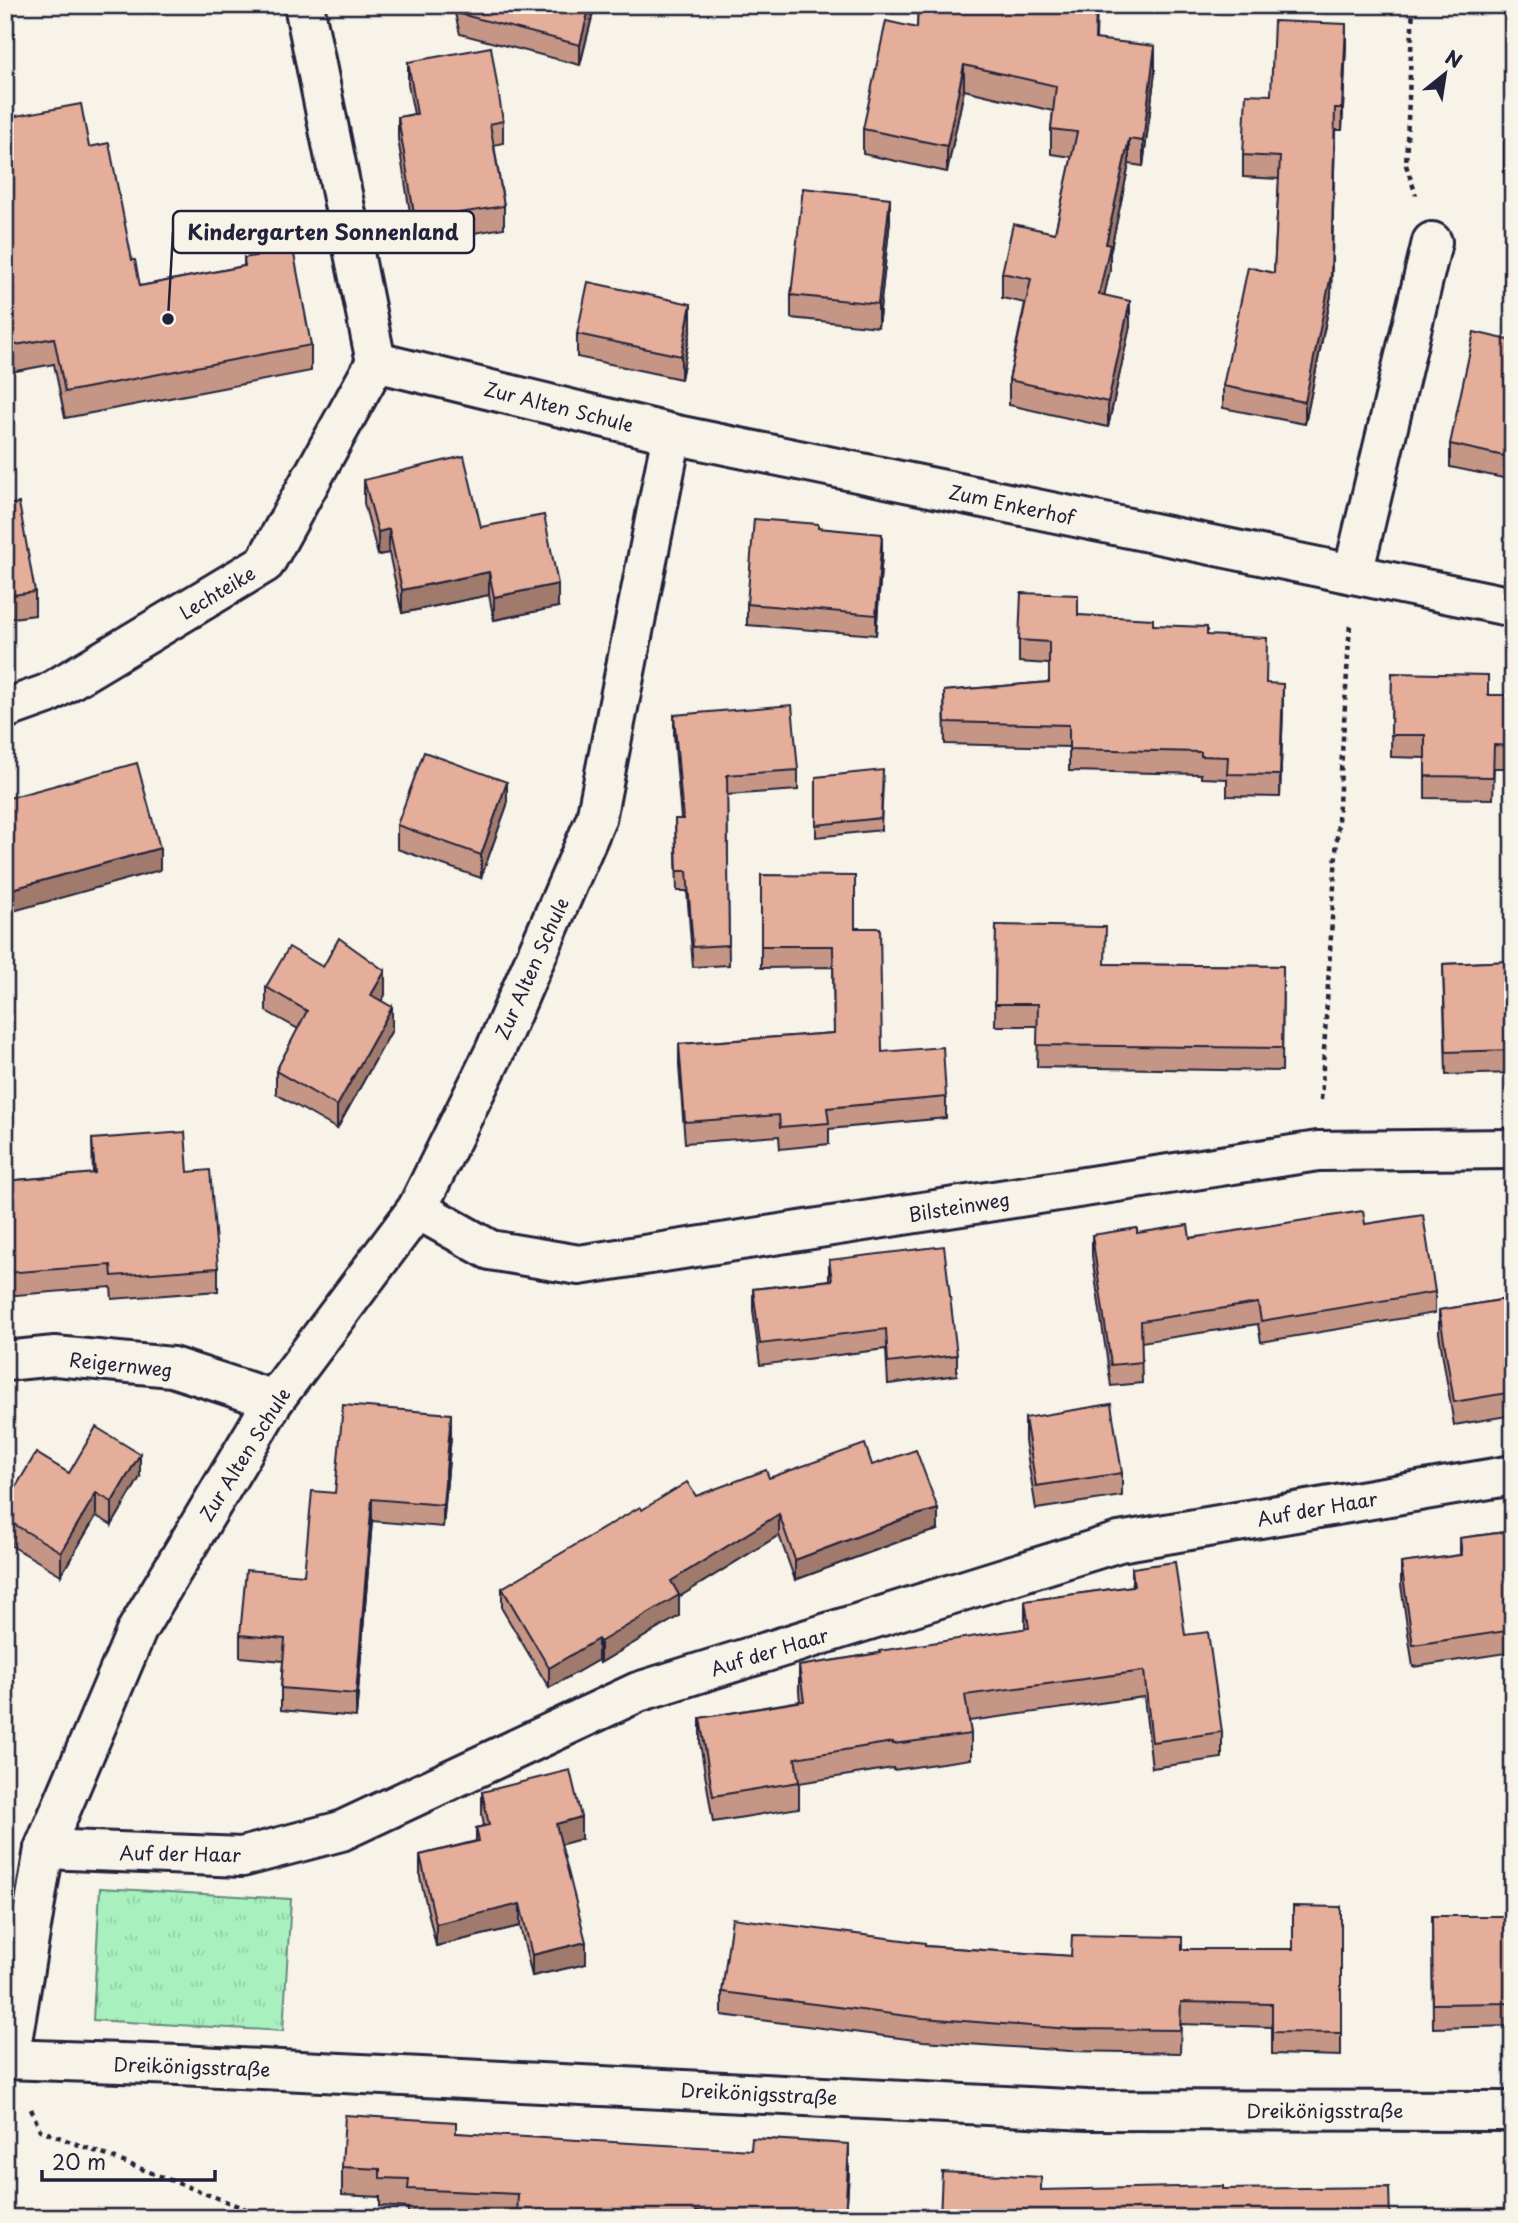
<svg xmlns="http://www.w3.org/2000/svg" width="1518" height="2223" viewBox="0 0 1518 2223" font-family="'Playpen Sans',sans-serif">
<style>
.park{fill:url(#park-tufts);stroke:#658a7d;stroke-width:2}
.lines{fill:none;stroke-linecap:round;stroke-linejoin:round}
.minor-casing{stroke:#22223b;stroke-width:44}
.path{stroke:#22223b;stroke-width:4.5;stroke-dasharray:5 5;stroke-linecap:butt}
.minor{stroke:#f7f3e8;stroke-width:38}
.wall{fill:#c59685;stroke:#22223b;stroke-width:2}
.shaded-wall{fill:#a07a6c;stroke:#22223b;stroke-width:2}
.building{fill:#e5ae9b;stroke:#22223b;stroke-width:2}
.labels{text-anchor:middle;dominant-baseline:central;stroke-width:5;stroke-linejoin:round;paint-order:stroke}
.street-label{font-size:19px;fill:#22223b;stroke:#f7f3e8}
.leader{fill:none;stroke:#22223b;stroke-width:2.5}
.callout-dot{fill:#22223b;stroke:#f7f3e8;stroke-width:2.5}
.callout{fill:#f7f3e8;stroke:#22223b;stroke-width:2.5}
.callout-label{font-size:21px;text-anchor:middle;font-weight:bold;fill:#22223b}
</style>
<defs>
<pattern id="park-tufts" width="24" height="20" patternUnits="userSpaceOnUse" patternTransform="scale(1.75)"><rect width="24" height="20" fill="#a8f1bf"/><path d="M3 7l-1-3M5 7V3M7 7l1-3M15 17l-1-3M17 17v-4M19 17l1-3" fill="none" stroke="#90cea5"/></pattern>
</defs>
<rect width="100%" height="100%" fill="#f7f3e8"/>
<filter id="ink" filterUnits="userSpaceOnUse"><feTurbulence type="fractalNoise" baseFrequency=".0143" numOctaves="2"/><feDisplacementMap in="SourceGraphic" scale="14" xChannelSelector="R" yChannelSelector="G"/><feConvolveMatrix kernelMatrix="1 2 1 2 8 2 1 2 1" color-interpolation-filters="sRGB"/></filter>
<g filter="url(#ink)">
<polygon class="park" points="100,1888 291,1899 283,2031 93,2020"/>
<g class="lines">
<g class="minor-casing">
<g id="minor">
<polyline points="304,5 376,362"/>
<polyline points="376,362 672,434 1513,607"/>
<polyline points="1353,574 1432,242"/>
<polyline points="5,709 47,694 265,563 376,362"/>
<polyline points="417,1209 490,1250 579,1265 1318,1151 1513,1149"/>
<polyline points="5,1361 55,1356 172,1367 274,1400"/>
<polyline points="44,1849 242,1857 341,1831 638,1692 1119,1542 1513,1475"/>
<polyline points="5,2059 179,2065 1087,2110 1513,2111"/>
<polyline points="9,2059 44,1849 137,1630 274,1400 417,1209 494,1053 596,819 672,434"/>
</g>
</g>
<g class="path">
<polyline points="1413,5 1406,165 1416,195"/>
<polyline points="1321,1100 1350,623"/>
<polyline points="31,2109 40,2130 269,2218"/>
</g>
<use href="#minor" class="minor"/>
</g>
<g class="wall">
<polygon points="453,5 595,5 580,65 460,34"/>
<polygon points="918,5 1097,5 1096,39 1155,72 1143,166 1129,164 1110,253 1110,270 1104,295 1130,326 1108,427 1009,405 1009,380 1025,303 1002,298 1002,273 1055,233 1072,157 1051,154 1051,129 1053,111 964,90 947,172 863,154 863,129 917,28"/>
<polygon points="1346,45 1342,130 1335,130 1331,296 1305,424 1223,408 1223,386 1274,273 1279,179 1243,177 1243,155 1271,95"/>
<polygon points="408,62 503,121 503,143 494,145 504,206 504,228 415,243 398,139 398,117 414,114 408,84"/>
<polygon points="5,118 89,147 132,260 140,286 244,266 244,258 311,345 311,371 65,418 54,364 5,373"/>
<polygon points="1504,142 1513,142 1513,238 1509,239 1504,166"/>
<polygon points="890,221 878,327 791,318 791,295"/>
<polygon points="691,327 681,379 577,357 577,334"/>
<polygon points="1513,341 1513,480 1450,467 1450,444"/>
<polygon points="364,480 481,527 558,607 494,620 489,595 402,613 389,553 378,555 364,503"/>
<polygon points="5,505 35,592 35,615 5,619"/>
<polygon points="882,554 876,635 747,625 747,604"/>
<polygon points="1078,615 1153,625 1207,635 1266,683 1283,706 1280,797 1227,796 1227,779 1201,778 1201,774 1069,771 1069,747 945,744 944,691 1049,682 1049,664 1019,662 1019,640"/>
<polygon points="1392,673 1488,695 1513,695 1513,768 1494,768 1493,799 1425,798 1425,758 1391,757"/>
<polygon points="674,715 798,770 798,790 727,795 729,965 693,967 687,891 677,891 675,819 681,819 674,735"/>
<polygon points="816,777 883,782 881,830 816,837"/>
<polygon points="507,805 481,878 397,849 397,825"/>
<polygon points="761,875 855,928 882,1052 946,1097 946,1118 829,1129 829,1144 780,1149 779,1136 685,1143 679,1066 679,1044 834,1033 833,967 761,968"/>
<polygon points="996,925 1105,964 1283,966 1282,1071 1037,1067 1038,1026 995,1026"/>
<polygon points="1513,961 1513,1073 1446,1075 1443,964"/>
<polygon points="323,967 385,995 381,1001 392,1030 337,1129 276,1094 276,1071 298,1029 266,1011 266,987"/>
<polygon points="92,1139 188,1172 218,1268 218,1291 112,1299 111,1287 5,1296 5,1181 93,1174"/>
<polygon points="1365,1224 1435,1292 1435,1313 1261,1342 1258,1324 1141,1342 1142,1383 1111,1386 1092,1256 1092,1235 1137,1233 1190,1238"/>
<polygon points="829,1260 957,1355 957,1375 888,1384 886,1349 760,1365 753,1310 753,1289 829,1280"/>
<polygon points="1513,1298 1513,1415 1454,1425 1439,1333 1439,1310"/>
<polygon points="1025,1418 1122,1473 1122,1496 1036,1509 1025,1441"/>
<polygon points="451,1436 443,1527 372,1521 356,1717 281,1710 281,1688 283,1661 240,1657 240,1635 304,1575 335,1493"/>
<polygon points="872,1465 938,1530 906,1539 795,1580 779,1535 679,1597 679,1616 600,1663 598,1660 549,1688 502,1609 502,1588 642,1510 769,1478"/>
<polygon points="69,1473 140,1477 112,1525 96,1516 61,1575 5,1542 5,1505"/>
<polygon points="1513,1531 1513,1652 1413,1667 1401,1585 1401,1563 1460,1555 1460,1538"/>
<polygon points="1132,1568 1185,1635 1222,1732 1222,1758 1152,1768 1144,1697 969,1721 971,1734 971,1759 893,1770 893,1768 799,1783 799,1808 713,1822 700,1743 700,1718 800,1701 799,1692 799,1666 1025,1629 1025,1601 1132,1586"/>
<polygon points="482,1792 581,1839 561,1844 586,1964 532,1976 520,1926 436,1946 420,1877 420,1855 476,1841 476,1828 484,1826 482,1814"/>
<polygon points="1341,1907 1341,2056 1272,2054 1272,2027 1181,2024 1180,2053 1070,2051 923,2041 722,2015 722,1992 925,1946 1071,1956 1182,1949 1293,1949"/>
<polygon points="1432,1916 1513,1916 1513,2026 1433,2028"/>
<polygon points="456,2133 849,2172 846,2218 424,2218 408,2217 408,2208 380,2206 380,2197 342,2195 342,2167"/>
</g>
<g class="shaded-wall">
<polygon points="590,5 595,5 580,65 580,45"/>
<polygon points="1346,24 1346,45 1342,130 1342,108"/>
<polygon points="1155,46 1155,72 1143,166 1143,141"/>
<polygon points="964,65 964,90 947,172 947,146"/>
<polygon points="1335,130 1331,296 1305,424 1305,402"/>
<polygon points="1129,139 1129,164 1110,253 1110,270 1099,319 1099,294 1106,244"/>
<polygon points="890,198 890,221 878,327 878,304"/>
<polygon points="1130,301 1130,326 1108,427 1108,402"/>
<polygon points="691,304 691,327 681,379 681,356"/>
<polygon points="389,529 389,553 378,555 378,532"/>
<polygon points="882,534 882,554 876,635 876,615"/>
<polygon points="489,572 489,595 402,613 402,590"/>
<polygon points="558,584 558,607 494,620 494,597"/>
<polygon points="1283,684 1283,706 1280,797 1280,775"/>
<polygon points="507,782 507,805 481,878 481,855"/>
<polygon points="160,848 160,870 6,913 5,933 5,891"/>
<polygon points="385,971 385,995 371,1018 371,995"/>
<polygon points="392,1007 392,1030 337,1129 337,1106"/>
<polygon points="451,1414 451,1436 443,1527 443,1505"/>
<polygon points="140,1454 140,1477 112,1525 112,1502"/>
<polygon points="96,1493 96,1516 61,1575 61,1552"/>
<polygon points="372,1499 372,1521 356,1717 356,1694"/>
<polygon points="938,1509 938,1530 906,1539 795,1580 795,1560 906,1518"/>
<polygon points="779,1514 779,1535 679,1597 679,1616 600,1663 600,1642 671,1581"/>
<polygon points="598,1639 598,1660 549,1688 549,1668"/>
<polygon points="581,1817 581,1839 556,1846 556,1824"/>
<polygon points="520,1904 520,1926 436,1946 436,1924"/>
<polygon points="586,1942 586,1964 532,1976 532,1955"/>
<polygon points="849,2144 849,2172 846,2218 845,2218"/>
</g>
<g class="building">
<polygon points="458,5 590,5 580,45 460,14"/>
<polygon points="918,5 1096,5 1095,39 1155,46 1143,141 1129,139 1106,244 1110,245 1099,294 1130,301 1108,402 1009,380 1031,279 1002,273 1013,224 1055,233 1077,132 1051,129 1056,86 964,65 947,146 863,129 886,21 917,28"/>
<polygon points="1274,21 1346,24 1342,108 1335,108 1331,275 1305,402 1223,386 1248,267 1274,273 1280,157 1243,155 1246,94 1271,95"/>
<polygon points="491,47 503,121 490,124 504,206 415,220 398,117 417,114 408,62"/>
<polygon points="81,104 89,147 109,143 132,260 135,260 140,286 245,266 244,258 293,249 311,345 65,392 54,338 5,347 5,118"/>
<polygon points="1504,142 1513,142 1513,215 1509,215"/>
<polygon points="803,188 890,198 878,304 791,295"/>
<polygon points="588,282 691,304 681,356 577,334"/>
<polygon points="1474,332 1513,341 1513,458 1450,444"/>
<polygon points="464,456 481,527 544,515 558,584 494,597 489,572 402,590 389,529 378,532 364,480"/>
<polygon points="19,503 35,592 5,596 5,505"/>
<polygon points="754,519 818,524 818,528 882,534 876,615 747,604"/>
<polygon points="1021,593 1078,595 1078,615 1153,619 1153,625 1207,627 1207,635 1267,638 1266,683 1283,684 1280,775 1227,774 1228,757 1201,756 1201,752 1069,749 1069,725 945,722 944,691 1049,682 1049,642 1019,640"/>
<polygon points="1392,673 1488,675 1488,695 1513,695 1513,746 1494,745 1493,777 1425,776 1425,735 1391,735"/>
<polygon points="792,705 798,770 727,775 729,945 693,947 687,871 677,871 675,819 683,819 674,715"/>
<polygon points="424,752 507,782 481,855 397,825"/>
<polygon points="137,763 160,848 5,891 5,799"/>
<polygon points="883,770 881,818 816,825 816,777"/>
<polygon points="761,875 855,876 855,928 880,928 882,1052 943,1047 946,1097 827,1108 829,1123 780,1127 779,1115 685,1122 679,1044 834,1033 833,946 761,946"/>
<polygon points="996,925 1106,927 1105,964 1283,966 1282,1048 1037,1045 1038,1004 995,1004"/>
<polygon points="339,938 385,971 371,995 392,1007 337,1106 276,1071 307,1011 266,987 289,947 323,967"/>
<polygon points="1513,961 1513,1050 1446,1052 1443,964"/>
<polygon points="185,1132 188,1172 210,1170 218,1268 112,1276 111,1265 5,1273 5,1181 95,1173 92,1139"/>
<polygon points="1363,1211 1365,1224 1423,1215 1435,1292 1261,1321 1258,1303 1141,1321 1142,1362 1111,1365 1092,1235 1137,1228 1137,1233 1188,1225 1190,1238"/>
<polygon points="944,1246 957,1355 888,1363 886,1329 760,1344 753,1289 832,1280 829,1260"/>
<polygon points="1513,1298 1513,1392 1454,1402 1439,1310"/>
<polygon points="1111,1404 1122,1473 1036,1486 1025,1418"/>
<polygon points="343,1405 451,1414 443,1505 372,1499 356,1694 281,1688 285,1639 240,1635 246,1570 304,1575 312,1491 335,1493"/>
<polygon points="96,1427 140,1454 112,1502 96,1493 61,1552 5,1519 5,1505 36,1453 69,1473"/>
<polygon points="865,1444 872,1465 916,1450 938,1509 906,1518 795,1560 779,1514 671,1581 679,1595 600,1642 598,1639 549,1668 502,1588 640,1507 642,1510 687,1482 696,1496 766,1470 769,1478"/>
<polygon points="1513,1531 1513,1630 1413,1645 1401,1563 1462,1555 1460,1538"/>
<polygon points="1175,1562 1185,1635 1208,1632 1222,1732 1152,1742 1144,1671 965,1695 971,1734 893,1744 893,1742 795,1758 799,1782 713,1796 700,1718 804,1701 799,1666 880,1653 879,1651 1029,1628 1025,1601 1134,1586 1132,1568"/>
<polygon points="570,1770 581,1817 556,1824 586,1942 532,1955 520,1904 436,1924 420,1855 479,1841 476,1828 489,1825 482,1792"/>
<polygon points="1293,1906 1341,1907 1341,2033 1272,2032 1272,2004 1181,2002 1180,2030 1070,2029 923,2018 722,1992 732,1918 925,1943 925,1946 1071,1956 1072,1935 1182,1937 1182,1949 1293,1949"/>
<polygon points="1432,1916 1513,1916 1513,2003 1433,2004"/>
<polygon points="345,2115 456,2122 456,2133 751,2150 752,2138 849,2144 845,2218 800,2218 696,2211 696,2218 517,2218 518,2194 408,2189 409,2179 380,2178 380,2169 342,2167"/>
<polygon points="942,2172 1041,2177 1041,2190 1223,2186 1223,2189 1389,2187 1390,2218 940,2218"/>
</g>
</g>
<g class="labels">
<g class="street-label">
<text transform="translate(559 406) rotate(14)">Zur Alten Schule</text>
<text transform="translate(1012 504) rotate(12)">Zum Enkerhof</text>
<text transform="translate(217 592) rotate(-31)">Lechteike</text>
<text transform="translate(531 968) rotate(-66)">Zur Alten Schule</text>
<text transform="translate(959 1206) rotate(-9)">Bilsteinweg</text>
<text transform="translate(121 1364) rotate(6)">Reigernweg</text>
<text transform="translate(244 1454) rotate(-58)">Zur Alten Schule</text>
<text transform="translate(1317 1508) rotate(-10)">Auf der Haar</text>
<text transform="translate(769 1651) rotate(-17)">Auf der Haar</text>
<text transform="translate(180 1853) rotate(1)">Auf der Haar</text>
<text transform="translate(192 2066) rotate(2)">Dreikönigsstraße</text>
<text transform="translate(759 2093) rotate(3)">Dreikönigsstraße</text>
<text x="1325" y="2110">Dreikönigsstraße</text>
</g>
</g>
<path class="leader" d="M168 319L173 232"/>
<circle class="callout-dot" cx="168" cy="319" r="7"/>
<rect class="callout" x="173" y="211" width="301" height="42" rx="7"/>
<g class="callout-label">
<text x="323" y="240">Kindergarten Sonnenland</text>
</g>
<rect width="1518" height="2223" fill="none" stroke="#f7f3e8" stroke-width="28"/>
<rect x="14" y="14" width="1490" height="2195" fill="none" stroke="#22223b" stroke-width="2.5" filter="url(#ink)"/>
<g transform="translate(1445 74) rotate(30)" stroke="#f7f3e8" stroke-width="5" paint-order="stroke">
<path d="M0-5L12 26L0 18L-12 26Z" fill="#22223b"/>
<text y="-10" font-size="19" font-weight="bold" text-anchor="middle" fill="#22223b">N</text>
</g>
<path d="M42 2170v10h173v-10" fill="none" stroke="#22223b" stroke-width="3.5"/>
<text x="52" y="2170" font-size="21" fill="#22223b" stroke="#f7f3e8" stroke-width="5" paint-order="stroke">20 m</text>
</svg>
